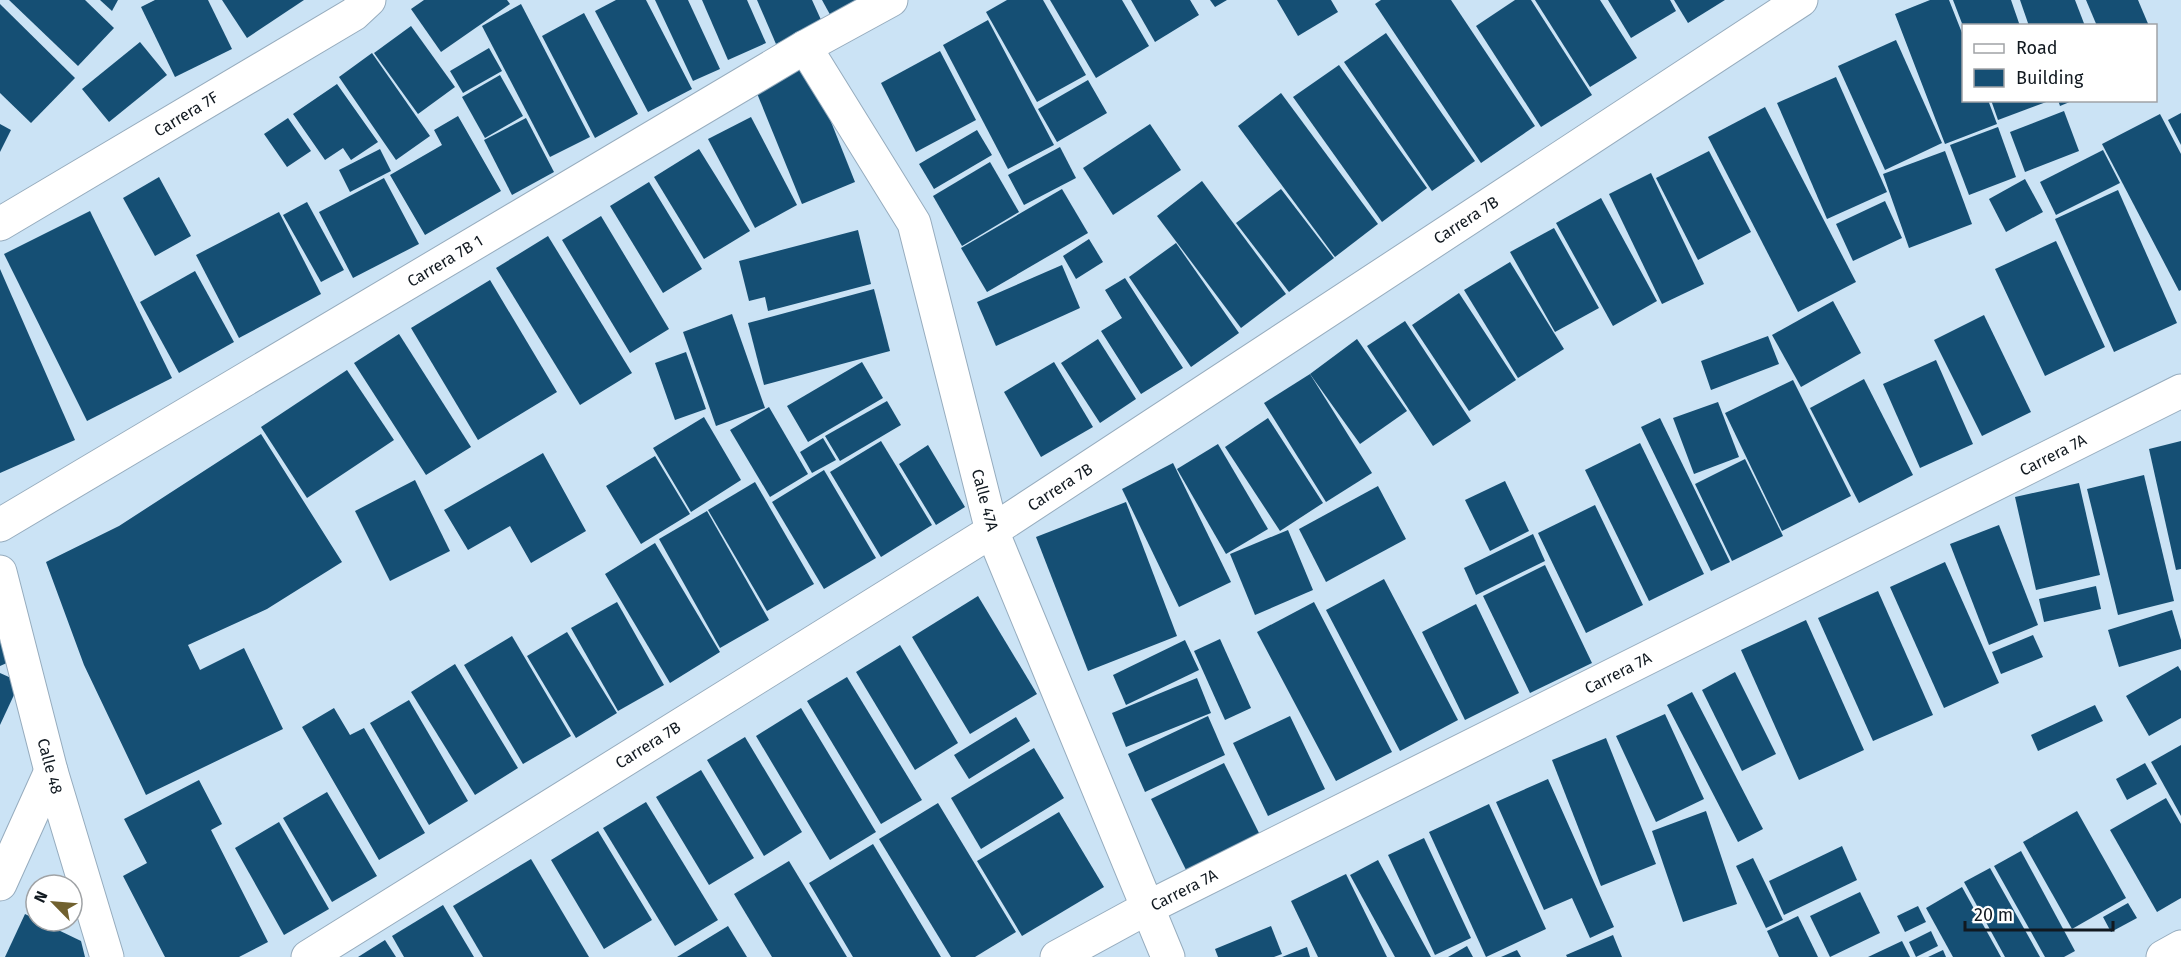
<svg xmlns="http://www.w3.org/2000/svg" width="2181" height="957" viewBox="0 0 2181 957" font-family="'Fira Sans',sans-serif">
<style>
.building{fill:#154f74}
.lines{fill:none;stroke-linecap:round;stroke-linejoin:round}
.street-casing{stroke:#96acbe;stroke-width:35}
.street{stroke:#fff;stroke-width:33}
.labels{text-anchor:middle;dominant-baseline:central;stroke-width:6;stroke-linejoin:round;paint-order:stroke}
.street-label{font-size:16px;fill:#111920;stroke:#fff}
</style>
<rect width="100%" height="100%" fill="#cbe3f5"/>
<g class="building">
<polygon points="9,0 85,0 114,28 78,66"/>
<polygon points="100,0 118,0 112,11"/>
<polygon points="155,0 208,0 232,49 175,77 141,7"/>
<polygon points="222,0 304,0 247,38"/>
<polygon points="424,0 507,0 510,4 441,52 411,9"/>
<polygon points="616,0 646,0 692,89 648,112 595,11"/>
<polygon points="655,0 688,0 720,69 693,81"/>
<polygon points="702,0 747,0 766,43 728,60"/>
<polygon points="757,0 812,0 822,22 776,44"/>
<polygon points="822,0 868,0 833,20"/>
<polygon points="1007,0 1043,0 1086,75 1037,102 986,12"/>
<polygon points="1050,0 1122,0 1149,46 1096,78"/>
<polygon points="1131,0 1190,0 1199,15 1155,42"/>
<polygon points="1210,0 1227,0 1215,7"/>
<polygon points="1277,0 1331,0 1338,12 1298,36"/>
<polygon points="1381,0 1451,0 1535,126 1481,163 1375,4"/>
<polygon points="1515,0 1531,0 1592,95 1541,127 1476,26"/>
<polygon points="1535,0 1600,0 1637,58 1590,87"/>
<polygon points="1608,0 1670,0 1676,11 1631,38"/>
<polygon points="1674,0 1725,0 1688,23"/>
<polygon points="1930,0 1949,0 1964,38 1964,100 1988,100 1997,124 1945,144 1895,14"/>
<polygon points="1953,0 2011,0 2020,26 1963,26"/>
<polygon points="2020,0 2075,0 2085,26 2029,26"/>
<polygon points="2086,0 2138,0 2149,26 2097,26"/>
<polygon points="0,4 75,78 31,123 0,93"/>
<polygon points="521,4 590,137 550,157 482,26"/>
<polygon points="584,13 638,114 595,138 542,36"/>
<polygon points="988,20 1054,145 1008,169 943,45"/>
<polygon points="411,26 455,87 418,114 374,53"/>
<polygon points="1386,33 1475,161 1432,191 1344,62"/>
<polygon points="1896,40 1942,143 1885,170 1838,66"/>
<polygon points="140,42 167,75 109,122 82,89"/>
<polygon points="489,48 502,71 463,93 450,71"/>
<polygon points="940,51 976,120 916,152 881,83"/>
<polygon points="372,53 430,136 396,160 339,77"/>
<polygon points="808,64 855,182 802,204 754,86"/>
<polygon points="1339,65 1427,188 1382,222 1293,97"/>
<polygon points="500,75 523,116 485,138 462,97"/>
<polygon points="1836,77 1887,192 1827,219 1777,103"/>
<polygon points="1088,80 1107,113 1057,142 1038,109"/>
<polygon points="337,84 378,142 351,160 343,148 325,160 293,114"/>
<polygon points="1281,93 1378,224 1335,257 1238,126"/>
<polygon points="1991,100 2049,100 2049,101 1998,120"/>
<polygon points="2058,100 2072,100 2072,101 2060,106"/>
<polygon points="1765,107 1856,282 1798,312 1708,137"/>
<polygon points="2064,111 2079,151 2025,172 2010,132"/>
<polygon points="2181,113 2181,145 2168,120"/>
<polygon points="2160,114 2181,154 2181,290 2179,291 2102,144"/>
<polygon points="458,116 501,191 425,235 390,175 442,145 434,130"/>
<polygon points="751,117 797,205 755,228 708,139"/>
<polygon points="288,118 311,151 287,167 264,134"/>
<polygon points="526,118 554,172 512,195 484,140"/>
<polygon points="0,124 11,130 0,152"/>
<polygon points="1150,124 1181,170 1113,215 1083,168"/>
<polygon points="1998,127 2016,177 1969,195 1950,145"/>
<polygon points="977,130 992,155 934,189 919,164"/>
<polygon points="1060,147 1076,178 1024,205 1008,175"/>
<polygon points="380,149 391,171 350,192 339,170"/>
<polygon points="699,149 750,231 704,259 654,177"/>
<polygon points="2103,150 2120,183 2056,215 2040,182"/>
<polygon points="1709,151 1751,232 1698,260 1656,178"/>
<polygon points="1945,151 1972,224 1909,248 1883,174"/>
<polygon points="990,162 1019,212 962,246 933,196"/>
<polygon points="1651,173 1704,284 1662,304 1609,194"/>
<polygon points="159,177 191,236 155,256 123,198"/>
<polygon points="384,178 419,244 353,278 319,212"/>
<polygon points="2025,179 2043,212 2006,232 1989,199"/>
<polygon points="1202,181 1286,294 1241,328 1157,216"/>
<polygon points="649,182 702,269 663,293 610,206"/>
<polygon points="1062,189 1088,233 987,292 961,248"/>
<polygon points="1281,189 1334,258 1289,292 1236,223"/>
<polygon points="2118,190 2177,323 2114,352 2055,219"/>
<polygon points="1601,198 1657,301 1613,326 1556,223"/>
<polygon points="1885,201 1902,238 1853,261 1836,224"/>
<polygon points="307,202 344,270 321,282 283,215"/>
<polygon points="90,211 172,378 87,421 4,254"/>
<polygon points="279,212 321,294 239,338 196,255"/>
<polygon points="601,216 669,329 630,353 562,240"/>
<polygon points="1554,228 1599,308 1555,332 1510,252"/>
<polygon points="858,230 871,284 768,311 765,297 749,301 739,261"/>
<polygon points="548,236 632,373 580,405 496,268"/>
<polygon points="1089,239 1103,262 1076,279 1063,256"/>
<polygon points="2056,241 2105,347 2045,376 1995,269"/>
<polygon points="1176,243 1239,333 1191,367 1129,277"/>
<polygon points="1510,262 1564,349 1518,378 1464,290"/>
<polygon points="1062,265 1080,308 996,346 977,302"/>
<polygon points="0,269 75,440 0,473"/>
<polygon points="195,271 234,342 179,373 140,302"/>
<polygon points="1125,278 1183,368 1141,394 1101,331 1122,318 1105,290"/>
<polygon points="490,280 557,392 478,440 411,328"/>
<polygon points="874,289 890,351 764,385 748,323"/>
<polygon points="1459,293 1516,380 1469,411 1412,325"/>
<polygon points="1833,301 1861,353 1801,387 1772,335"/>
<polygon points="732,314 765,408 716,426 683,332"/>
<polygon points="1984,315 2031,412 1982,436 1934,340"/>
<polygon points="1405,321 1471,421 1433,446 1367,346"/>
<polygon points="399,334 471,447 426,475 354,363"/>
<polygon points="1768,336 1779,364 1711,390 1701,361"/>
<polygon points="1098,339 1136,399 1100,423 1061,363"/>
<polygon points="1357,339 1407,411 1360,444 1310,374"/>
<polygon points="686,352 706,409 675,420 655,363"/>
<polygon points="1936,360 1973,444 1920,468 1883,384"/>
<polygon points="862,362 883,398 808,442 787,406"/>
<polygon points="1054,362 1093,427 1041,457 1004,392"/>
<polygon points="347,370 394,440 307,498 261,427"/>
<polygon points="1310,374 1372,473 1326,502 1264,403"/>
<polygon points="1864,379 1913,475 1859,503 1810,408"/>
<polygon points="1793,380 1851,496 1782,531 1725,413"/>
<polygon points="887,401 901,425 840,461 825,436"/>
<polygon points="1718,402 1739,457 1694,474 1673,418"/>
<polygon points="769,407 808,474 770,497 730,430"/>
<polygon points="704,417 741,480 691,512 653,448"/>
<polygon points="1268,418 1323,503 1280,531 1225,447"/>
<polygon points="1660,418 1730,562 1711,571 1641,427"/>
<polygon points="261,434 342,562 267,609 188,645 200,670 244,648 283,729 146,795 84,665 46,562 119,526"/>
<polygon points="823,438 836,460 812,473 800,452"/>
<polygon points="881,441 932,525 881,557 830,472"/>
<polygon points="2181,441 2181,569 2176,570 2149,449"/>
<polygon points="1640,443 1704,574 1649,601 1585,470"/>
<polygon points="1218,444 1268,529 1226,554 1177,469"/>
<polygon points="928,445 965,507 936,525 899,464"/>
<polygon points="543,453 586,531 531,563 510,526 468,550 444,510"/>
<polygon points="655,456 690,514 641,544 606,486"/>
<polygon points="1745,459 1783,536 1732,561 1695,484"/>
<polygon points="1173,463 1231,582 1179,607 1122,489"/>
<polygon points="824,470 876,558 824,589 772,502"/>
<polygon points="2144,475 2174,601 2118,615 2087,489"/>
<polygon points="415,480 450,551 390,581 355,511"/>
<polygon points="1505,481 1529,531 1490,551 1465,500"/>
<polygon points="755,482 814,584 767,611 708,510"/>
<polygon points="2079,483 2100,575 2036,590 2015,497"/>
<polygon points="1378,486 1406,539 1326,582 1299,529"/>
<polygon points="1126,502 1177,636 1088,671 1036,537"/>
<polygon points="1595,505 1643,605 1586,633 1538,533"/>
<polygon points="707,511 769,620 720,648 659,539"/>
<polygon points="1999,525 2038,625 1989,645 1950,544"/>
<polygon points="1288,530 1313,590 1255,615 1230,554"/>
<polygon points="1533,534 1545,561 1476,595 1464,568"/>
<polygon points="655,543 720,652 670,683 605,574"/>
<polygon points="1945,562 1999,683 1944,708 1890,587"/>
<polygon points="1545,565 1592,663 1530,693 1483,596"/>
<polygon points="1384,579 1458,720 1400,751 1326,610"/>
<polygon points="2096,586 2101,609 2044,622 2039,599"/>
<polygon points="1878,591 1933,715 1873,741 1818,618"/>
<polygon points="978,596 1037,694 970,734 912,637"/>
<polygon points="617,602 664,685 618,711 571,628"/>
<polygon points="1314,602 1392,752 1336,781 1257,632"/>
<polygon points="1476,604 1519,693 1465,720 1422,632"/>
<polygon points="2172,610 2181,640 2181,649 2119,667 2108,630"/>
<polygon points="1806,620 1864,750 1799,780 1741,650"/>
<polygon points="567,632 617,713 576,738 527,656"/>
<polygon points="2033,635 2043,657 2001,674 1992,652"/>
<polygon points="512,636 571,736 523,764 464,665"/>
<polygon points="1220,639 1251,708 1225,720 1194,651"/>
<polygon points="1185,640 1199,670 1126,705 1113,675"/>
<polygon points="0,641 9,662 0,666"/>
<polygon points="900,645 958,743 915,770 856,672"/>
<polygon points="455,664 518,768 475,795 411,692"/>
<polygon points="2178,666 2181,671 2181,718 2149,736 2126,696"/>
<polygon points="1735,672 1776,754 1742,771 1702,690"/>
<polygon points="0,673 20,682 0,725"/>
<polygon points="847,677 922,800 881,824 807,701"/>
<polygon points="1197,678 1211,713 1126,747 1112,713"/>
<polygon points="1692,692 1763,829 1738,842 1667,705"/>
<polygon points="409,700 468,801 429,825 370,723"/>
<polygon points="2095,705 2103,721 2038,751 2031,735"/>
<polygon points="334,708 350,735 364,728 425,833 379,860 302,727"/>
<polygon points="801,708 876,832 830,860 756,736"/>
<polygon points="1665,714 1704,799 1656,822 1616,736"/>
<polygon points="1208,716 1225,755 1145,792 1128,754"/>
<polygon points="1290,716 1325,789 1268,816 1233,743"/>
<polygon points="1016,717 1030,741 969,779 954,755"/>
<polygon points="745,737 802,832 764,856 707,760"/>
<polygon points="1606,738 1656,864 1601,886 1552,760"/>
<polygon points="2181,745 2181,816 2151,762"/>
<polygon points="1034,748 1064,798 981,849 951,798"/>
<polygon points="1224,763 1261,837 1188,874 1151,799"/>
<polygon points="2145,763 2157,784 2127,800 2116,779"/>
<polygon points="701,770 754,858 709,885 656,797"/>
<polygon points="1548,779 1614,927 1590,938 1572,898 1544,910 1496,802"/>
<polygon points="199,780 222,824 211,830 268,942 239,957 165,957 123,876 147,863 124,819"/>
<polygon points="327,792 377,876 332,902 283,818"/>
<polygon points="2166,798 2181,824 2181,898 2157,912 2110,830"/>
<polygon points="646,802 718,920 675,946 603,828"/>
<polygon points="938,803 1016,932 975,957 951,957 879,839"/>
<polygon points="1489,804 1546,929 1486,957 1429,832"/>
<polygon points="1706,811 1737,904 1683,922 1652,831"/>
<polygon points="2077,811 2126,898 2072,929 2023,842"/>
<polygon points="1059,812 1104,887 1022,936 977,861"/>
<polygon points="279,822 329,909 284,935 235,848"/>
<polygon points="598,831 652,920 604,949 551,860"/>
<polygon points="1424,838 1471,938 1435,955 1388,855"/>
<polygon points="873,844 941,957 853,957 809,883"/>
<polygon points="1842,846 1857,880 1784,915 1769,881"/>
<polygon points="2021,851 2075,951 2064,957 2045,957 1994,866"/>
<polygon points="1753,858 1783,920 1766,928 1736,866"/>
<polygon points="531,859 589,957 483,957 453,906"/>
<polygon points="1378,860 1431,957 1395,957 1350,875"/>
<polygon points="789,861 847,957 772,957 734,894"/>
<polygon points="1990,868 2040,957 2005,957 1964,882"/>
<polygon points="1346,874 1387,957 1318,957 1291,901"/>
<polygon points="1962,887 2001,957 1953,957 1926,908"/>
<polygon points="1860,892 1880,933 1830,957 1810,916"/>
<polygon points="2128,903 2137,918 2111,932 2103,917"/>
<polygon points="443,905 474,957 404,957 392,936"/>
<polygon points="1918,906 1926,922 1905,932 1897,916"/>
<polygon points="25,914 81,941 85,957 5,957"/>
<polygon points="1798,916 1818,957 1779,957 1767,931"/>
<polygon points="728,926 747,957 677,957"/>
<polygon points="1271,926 1282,954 1274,957 1218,957 1215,949"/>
<polygon points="1931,931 1938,946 1916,957 1909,942"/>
<polygon points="1613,935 1622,957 1567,957 1566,955"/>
<polygon points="385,940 396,957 358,957"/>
<polygon points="1902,941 1910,957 1868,957"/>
<polygon points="1467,946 1473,957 1448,957"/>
<polygon points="1307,947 1310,957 1282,957"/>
<polygon points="1517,950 1521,957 1501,957"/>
<polygon points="1943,950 1946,957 1928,957"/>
</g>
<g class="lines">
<g class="street-casing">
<g id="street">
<polyline points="805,47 914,223 992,531 1168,957"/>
<polyline points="0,224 354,14 369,0"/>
<polyline points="0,525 805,47 891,0"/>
<polyline points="0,572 51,771 107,957"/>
<polyline points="0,884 51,771"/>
<polyline points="308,957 992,531 1801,0"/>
<polyline points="1057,957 1147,908 2181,391"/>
<polyline points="2163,957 2181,947"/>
</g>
</g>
<use href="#street" class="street"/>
</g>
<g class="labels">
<g class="street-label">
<text transform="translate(186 114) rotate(-31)">Carrera 7F</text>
<text transform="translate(1466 220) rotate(-33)">Carrera 7B</text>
<text transform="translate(445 261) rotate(-31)">Carrera 7B 1</text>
<text transform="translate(2053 455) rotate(-27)">Carrera 7A</text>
<text transform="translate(1060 487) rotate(-33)">Carrera 7B</text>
<text transform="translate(985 500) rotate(75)">Calle 47A</text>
<text transform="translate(1618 673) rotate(-27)">Carrera 7A</text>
<text transform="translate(648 745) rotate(-32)">Carrera 7B</text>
<text transform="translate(50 766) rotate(75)">Calle 48</text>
<text transform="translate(1184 890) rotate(-27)">Carrera 7A</text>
</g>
</g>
<rect x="1962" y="24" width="195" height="78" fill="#ffffff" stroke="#a0a3a6" stroke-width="1.5"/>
<rect x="1974" y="44" width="30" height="9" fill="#ffffff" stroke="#a0a3a6" stroke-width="1.5"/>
<text x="2016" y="54" font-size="18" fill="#111920">Road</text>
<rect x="1974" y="69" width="30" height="18" fill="#154f74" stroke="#a0a3a6" stroke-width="1.5"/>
<text x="2016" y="84" font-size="18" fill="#111920">Building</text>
<g transform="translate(54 903) rotate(295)"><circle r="28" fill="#ffffff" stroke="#a0a3a6" stroke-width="1.5"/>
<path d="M0-4.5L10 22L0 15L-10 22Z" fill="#71612f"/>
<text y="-9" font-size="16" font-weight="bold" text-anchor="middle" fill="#111920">N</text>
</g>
<path d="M1965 921v9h148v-9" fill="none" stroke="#111920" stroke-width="3"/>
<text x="1974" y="921" font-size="18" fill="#111920" stroke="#ffffff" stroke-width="4.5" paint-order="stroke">20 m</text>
</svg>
